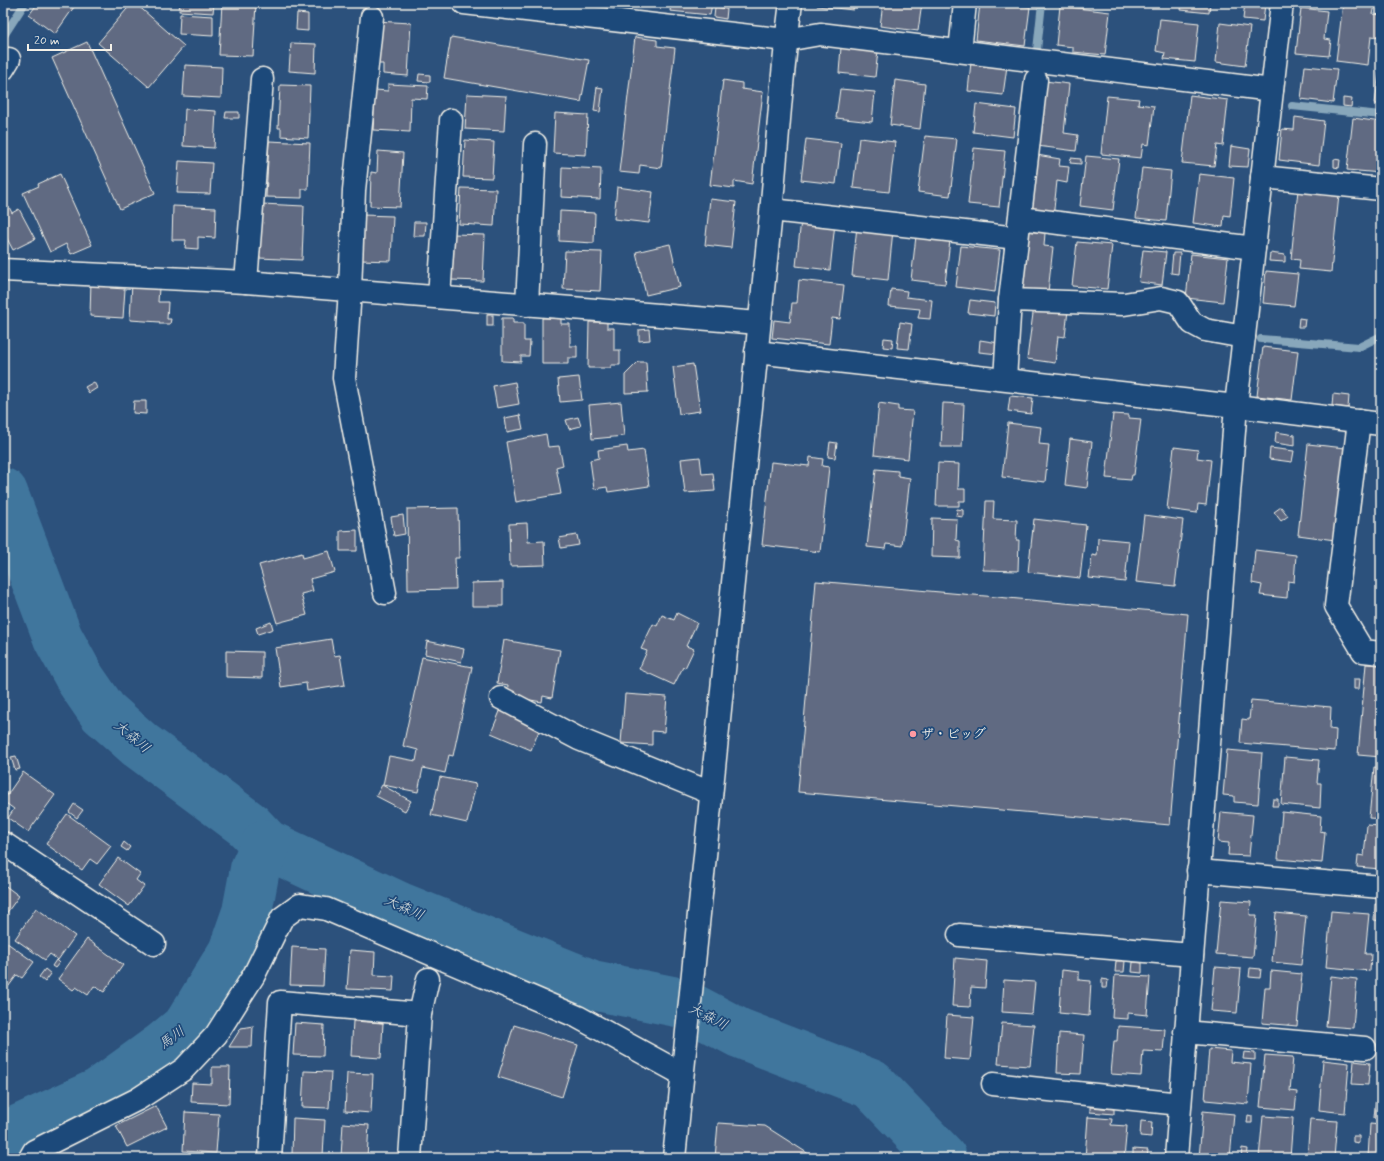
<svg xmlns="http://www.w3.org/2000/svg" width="1384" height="1161" viewBox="0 0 1384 1161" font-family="Mynerve,'Klee One',sans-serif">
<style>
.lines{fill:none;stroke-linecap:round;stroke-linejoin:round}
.stream{stroke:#88a7bb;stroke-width:8}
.river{stroke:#40769d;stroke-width:50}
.building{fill:#616b82;stroke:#f4f1e8}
.minor-casing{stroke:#f4f1e8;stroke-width:25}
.minor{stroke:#1f4a7a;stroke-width:22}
.poi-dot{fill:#ff9aa2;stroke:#1f4a7a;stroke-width:1.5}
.labels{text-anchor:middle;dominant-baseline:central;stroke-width:3.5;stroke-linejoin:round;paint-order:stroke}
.poi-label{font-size:13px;font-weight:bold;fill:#f4f1e8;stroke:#1f4a7a;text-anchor:start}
.water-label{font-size:14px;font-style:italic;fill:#d9dfdd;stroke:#1f4a7a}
</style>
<rect width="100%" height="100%" fill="#2c517c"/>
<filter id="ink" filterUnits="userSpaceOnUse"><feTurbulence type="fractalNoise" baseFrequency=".025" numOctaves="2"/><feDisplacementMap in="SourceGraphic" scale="8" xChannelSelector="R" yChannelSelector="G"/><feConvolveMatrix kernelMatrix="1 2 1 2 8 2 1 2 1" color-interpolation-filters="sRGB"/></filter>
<g filter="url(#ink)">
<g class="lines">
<g class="stream">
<polyline points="3,37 25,3"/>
<polyline points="1037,50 1042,3"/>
<polyline points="1292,106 1381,115"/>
<polyline points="1261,339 1359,347 1381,336"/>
</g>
<g class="river">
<polyline points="3,493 58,638 81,680 103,712 140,745 248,825 266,844 402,908 592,985 682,1003 739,1033 871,1084 942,1158"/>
<polyline points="3,1137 99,1093 164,1046 188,1026 233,952 247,912 255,869 266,844"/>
</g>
</g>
<g class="building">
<polygon points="38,3 69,3 74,7 55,34 29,15"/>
<polygon points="132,3 135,3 184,46 149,87 98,43"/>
<polygon points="180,3 214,3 213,13 179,11"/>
<polygon points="222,3 256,3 253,56 219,55"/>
<polygon points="671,3 712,3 710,15 670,11"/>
<polygon points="817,3 854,3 853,10 817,6"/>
<polygon points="883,3 922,3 918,31 880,26"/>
<polygon points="980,3 996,3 1030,7 1025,46 976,40"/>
<polygon points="1182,3 1210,3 1209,13 1181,10"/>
<polygon points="1245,3 1265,4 1263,21 1243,19"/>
<polygon points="1343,3 1375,6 1373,14 1381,15 1381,37 1371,36 1368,65 1336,61"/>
<polygon points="1060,6 1110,12 1105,55 1073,52 1073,47 1056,45"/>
<polygon points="715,7 727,9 726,19 714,17"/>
<polygon points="1301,8 1327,11 1324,39 1331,40 1329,56 1296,53"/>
<polygon points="297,13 308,14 308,31 296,30"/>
<polygon points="180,14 213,16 213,36 179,34"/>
<polygon points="1160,19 1199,23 1195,62 1164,59 1165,53 1156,51"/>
<polygon points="376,21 411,23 408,76 383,74 383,64 374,64"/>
<polygon points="1220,23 1250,27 1245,66 1216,62"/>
<polygon points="451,37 589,60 581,102 444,78"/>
<polygon points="635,37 657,40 657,46 675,48 661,168 640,165 639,174 619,172"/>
<polygon points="87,42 155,193 120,209 52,58"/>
<polygon points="291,43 316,44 315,73 289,71"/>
<polygon points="841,47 878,51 875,77 839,73"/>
<polygon points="971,62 1007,66 1003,95 968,91"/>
<polygon points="185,65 222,67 221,98 183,96"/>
<polygon points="1305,66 1337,69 1333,103 1301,99"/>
<polygon points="1379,71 1381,72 1381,104 1375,104"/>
<polygon points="419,74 430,75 430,82 418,81"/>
<polygon points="723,80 742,83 742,89 763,92 752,184 734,181 734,188 710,185"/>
<polygon points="895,80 925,84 920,129 890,125"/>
<polygon points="1045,81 1069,84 1064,133 1078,135 1076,151 1037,146"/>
<polygon points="388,84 428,86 427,99 411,98 410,132 373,130 375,90 388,91"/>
<polygon points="280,85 310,86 308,138 281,136 281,128 278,128"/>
<polygon points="597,87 603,88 600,112 594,111"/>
<polygon points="840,89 875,92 872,122 836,118"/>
<polygon points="467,94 506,96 504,131 465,129"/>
<polygon points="1190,95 1228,100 1223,146 1217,145 1214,166 1182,163"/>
<polygon points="1107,96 1139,99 1138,104 1154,106 1149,145 1143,144 1141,158 1101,154"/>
<polygon points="1343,98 1352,99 1351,107 1343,106"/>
<polygon points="976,104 1016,109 1013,137 973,132"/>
<polygon points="185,109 216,111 214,148 183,146"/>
<polygon points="226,112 239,112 239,118 225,118"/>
<polygon points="555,113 588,115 586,155 553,153"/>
<polygon points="1295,117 1324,121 1319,165 1279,160 1282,129 1294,130"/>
<polygon points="1353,118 1381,122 1381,173 1347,170"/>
<polygon points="925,136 957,139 950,196 918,192"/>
<polygon points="859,138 895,142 889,192 853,188"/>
<polygon points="806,139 841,143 836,184 801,180"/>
<polygon points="465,140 494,142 492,178 463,177"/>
<polygon points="269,141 310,143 308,189 302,189 302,198 266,197"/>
<polygon points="1231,146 1250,149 1248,167 1229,166"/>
<polygon points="974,148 1005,151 999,207 968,204"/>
<polygon points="378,151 403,153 400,207 370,206 371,172 377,173"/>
<polygon points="1037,155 1060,159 1059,166 1069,167 1067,183 1057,181 1053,218 1028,216"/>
<polygon points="1086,156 1119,159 1113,210 1080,206"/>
<polygon points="1071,158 1081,159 1081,164 1070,163"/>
<polygon points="1334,159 1340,160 1339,168 1334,167"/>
<polygon points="179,161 212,163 210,194 177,193"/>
<polygon points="562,167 601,169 600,199 561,197"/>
<polygon points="1142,168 1171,171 1166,221 1136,218"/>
<polygon points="60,174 92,245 71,254 66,244 50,252 23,193 39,186 38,184"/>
<polygon points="1199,174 1234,178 1230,216 1224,215 1223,227 1193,223"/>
<polygon points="617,187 653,192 649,223 614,219"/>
<polygon points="461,188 496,189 494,226 459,224"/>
<polygon points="1298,190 1339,195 1331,272 1299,269 1300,260 1291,259"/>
<polygon points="710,199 736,202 731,248 705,245"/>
<polygon points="262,204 304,206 302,260 259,258"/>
<polygon points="173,206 216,208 215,238 198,237 198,249 185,248 186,240 172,240"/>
<polygon points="9,207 12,213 19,209 35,239 13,250 3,231 3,211"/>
<polygon points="560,211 595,213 594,243 559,241"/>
<polygon points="362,215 393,216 391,261 360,260"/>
<polygon points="801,220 835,223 830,270 796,266"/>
<polygon points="414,222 426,222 425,236 413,236"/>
<polygon points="857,226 893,230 888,280 852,276"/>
<polygon points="1026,231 1045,233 1044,246 1053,247 1048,292 1019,289"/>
<polygon points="453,234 485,235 483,281 451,280"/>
<polygon points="916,236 950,240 945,284 911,280"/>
<polygon points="1077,242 1112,245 1107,289 1072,286"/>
<polygon points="670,244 680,287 646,295 636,252"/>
<polygon points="961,246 1000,250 995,292 956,287"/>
<polygon points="1143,250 1166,252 1162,285 1139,282"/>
<polygon points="565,251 602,252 600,291 563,289"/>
<polygon points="1173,253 1180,253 1178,274 1171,273"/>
<polygon points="1270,253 1285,255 1285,262 1269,261"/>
<polygon points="1191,254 1228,258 1223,302 1186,298"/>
<polygon points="1266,271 1298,274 1294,306 1263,303"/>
<polygon points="91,279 110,280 110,288 125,289 123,318 90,316"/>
<polygon points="799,280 844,285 840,319 832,318 829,344 772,338 774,320 790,322 792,303 797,303"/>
<polygon points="132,282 159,288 158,302 168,302 167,319 171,319 170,324 159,324 160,322 130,320"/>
<polygon points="891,289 907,291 906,297 932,300 930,319 918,318 920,309 889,306"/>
<polygon points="970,300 995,303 994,316 968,313"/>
<polygon points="1034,306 1068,310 1065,337 1058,336 1055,363 1027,359"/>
<rect x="487" y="315" width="6" height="11"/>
<polygon points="502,318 513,318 513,323 524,323 524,341 530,341 529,356 521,356 521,362 502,361"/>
<polygon points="542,318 561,318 561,324 570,324 570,346 577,346 577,358 568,358 568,364 542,364"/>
<polygon points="1299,318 1305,319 1304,327 1298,327"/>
<polygon points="589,322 607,322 607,328 614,328 614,350 620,350 620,365 611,365 611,368 588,368"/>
<polygon points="900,322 912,324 909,349 897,348"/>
<polygon points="649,329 650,340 639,341 639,330"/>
<polygon points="884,338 893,339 892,348 883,347"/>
<polygon points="980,340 999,343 998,354 979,352"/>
<polygon points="1263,347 1298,351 1292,400 1257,396"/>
<polygon points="638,362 646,362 648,392 625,393 625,375"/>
<polygon points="693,364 700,411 679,414 673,367"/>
<polygon points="579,377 582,400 560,402 558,379"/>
<polygon points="94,382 97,388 89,393 85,387"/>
<polygon points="515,382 519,404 497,408 493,386"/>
<polygon points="1333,394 1349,396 1348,408 1332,406"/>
<polygon points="1010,396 1033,398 1031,414 1008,411"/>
<polygon points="134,401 146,401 146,414 133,413"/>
<polygon points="621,402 624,436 592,439 589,405"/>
<polygon points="879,403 898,406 898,410 913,411 908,459 874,455"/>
<polygon points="943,403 964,404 962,447 941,447"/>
<polygon points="1113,414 1129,415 1129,418 1141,419 1134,475 1132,475 1131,480 1106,478"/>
<polygon points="520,415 523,429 507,432 505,418"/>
<polygon points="578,417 581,426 569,429 566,420"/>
<polygon points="1008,423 1041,427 1039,444 1049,445 1045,482 1002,477"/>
<polygon points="1276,432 1295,435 1295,446 1275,443"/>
<polygon points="546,434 548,447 559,446 563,465 556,467 561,494 516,502 506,442"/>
<polygon points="1070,439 1092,442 1087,488 1065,485"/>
<polygon points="830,442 837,443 835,458 828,457"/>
<polygon points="1308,444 1345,448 1335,540 1298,535"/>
<polygon points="627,446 628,452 644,450 649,486 608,492 607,487 594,489 590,460 599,458 598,450"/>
<polygon points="1174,447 1198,450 1197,458 1211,460 1206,505 1198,504 1197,513 1167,509"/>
<polygon points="1270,448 1294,451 1292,462 1269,459"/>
<polygon points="700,457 702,474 713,473 715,491 685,493 681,459"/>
<polygon points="810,457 823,459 822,466 829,467 820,552 762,545 771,462 809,466"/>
<polygon points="938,463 959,464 958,489 965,489 965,501 959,501 959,506 936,506"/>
<polygon points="876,469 898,471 898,476 910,478 902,546 886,544 885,549 867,547"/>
<polygon points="986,501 994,501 993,519 1017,520 1016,540 1019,540 1018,571 983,570"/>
<polygon points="1281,507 1288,516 1281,521 1274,512"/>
<polygon points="458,508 459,558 455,558 456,589 408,590 407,509"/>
<polygon points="957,509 963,510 963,517 956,516"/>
<polygon points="403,515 405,534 394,536 391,517"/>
<polygon points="1144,515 1183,520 1175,586 1136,582"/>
<polygon points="932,518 957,519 956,540 960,541 960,558 931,557"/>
<polygon points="1034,519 1086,525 1080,578 1028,572"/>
<polygon points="527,523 528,542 544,541 545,565 510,566 509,524"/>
<polygon points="357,530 357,551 340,551 340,531"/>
<polygon points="577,535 579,545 561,548 559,538"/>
<polygon points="1098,538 1129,541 1125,582 1089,578 1092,555 1097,556"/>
<polygon points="1255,550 1296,555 1294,582 1288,581 1287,598 1260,595 1262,585 1252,583"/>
<polygon points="329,551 335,572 310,579 313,591 301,594 307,615 277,623 259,565 302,553 303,558"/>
<polygon points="816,581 1188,614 1170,825 798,792"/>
<polygon points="503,582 503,606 472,606 472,583"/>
<polygon points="1381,582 1381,612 1378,612"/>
<polygon points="677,613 697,623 686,646 694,649 685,668 683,667 674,685 639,669 647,651 641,649 653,624 657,626 662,615 674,620"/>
<polygon points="271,622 273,629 258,634 256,628"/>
<polygon points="331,639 334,656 340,655 345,685 307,691 306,683 281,687 275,648"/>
<polygon points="504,640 560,650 552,698 543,696 542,702 507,696 508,685 497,683"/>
<polygon points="427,641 464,649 461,662 425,654"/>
<polygon points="226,651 262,652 262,678 226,677"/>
<polygon points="422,657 472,667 453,756 449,755 445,773 423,768 418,792 383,785 389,756 416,761 418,750 403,746"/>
<polygon points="1366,664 1381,665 1381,757 1358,755"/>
<polygon points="1354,679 1360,679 1359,689 1354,689"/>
<polygon points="625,694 667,697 664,732 652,731 652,745 621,743"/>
<polygon points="1251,700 1331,707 1330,729 1336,730 1335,751 1240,743 1242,719 1249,720"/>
<polygon points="501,709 541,726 531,750 491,733"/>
<polygon points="1227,750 1262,753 1258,804 1234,802 1234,796 1223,795"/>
<polygon points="16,756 20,769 15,770 11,757"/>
<polygon points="1285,757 1319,760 1317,783 1321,783 1320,808 1281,804"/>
<polygon points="3,760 8,764 3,771"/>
<polygon points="1374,767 1381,768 1381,819 1369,818"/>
<polygon points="23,772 55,795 28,832 8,818 14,809 3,801"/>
<polygon points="440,777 476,784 467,823 431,815"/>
<polygon points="382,785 411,801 405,811 376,796"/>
<polygon points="1273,799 1278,799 1278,806 1272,806"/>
<polygon points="74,804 83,810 77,818 69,812"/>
<polygon points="1221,812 1253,815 1249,856 1228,855 1229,843 1218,842"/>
<polygon points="1282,812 1321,816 1320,831 1325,832 1322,863 1278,859"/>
<polygon points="67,814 111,846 97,864 90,859 82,870 46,844"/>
<polygon points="1367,825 1381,826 1381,869 1357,867 1358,855 1364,856"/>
<polygon points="124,842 130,847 127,851 121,847"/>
<polygon points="118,858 140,874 136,880 144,886 129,906 99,884"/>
<polygon points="3,884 19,896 3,918"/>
<polygon points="1221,900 1251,902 1250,915 1257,915 1253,957 1216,954"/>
<polygon points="1375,904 1381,905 1381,921 1374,920"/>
<polygon points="36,908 75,936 58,960 50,954 45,960 15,939"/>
<polygon points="1331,911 1369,914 1365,954 1371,954 1370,971 1326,967"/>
<polygon points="1276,913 1306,916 1301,965 1272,962"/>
<polygon points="87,939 123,965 104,992 94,986 88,995 76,987 73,990 58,979"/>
<polygon points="3,940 34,962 22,978 17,975 3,994"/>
<polygon points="292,947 325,949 323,986 290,985"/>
<polygon points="350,950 375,952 374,975 394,976 393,991 347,989"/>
<polygon points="955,958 987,961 985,988 971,987 970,1007 952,1006"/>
<polygon points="56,960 59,963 55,968 52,966"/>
<polygon points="1116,961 1125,961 1124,972 1115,972"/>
<polygon points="1133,962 1142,963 1142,973 1132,972"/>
<polygon points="1215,967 1241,969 1237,1013 1211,1011"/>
<polygon points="1250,968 1261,969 1260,978 1249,977"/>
<polygon points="45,969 51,974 45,982 39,977"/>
<polygon points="1062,970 1079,972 1079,980 1091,981 1089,1016 1059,1013"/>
<polygon points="1271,971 1302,974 1297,1026 1262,1023 1265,987 1270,987"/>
<polygon points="1115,975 1150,977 1147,1015 1128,1013 1128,1019 1112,1018"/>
<polygon points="1331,976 1357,979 1353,1028 1326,1026"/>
<polygon points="1102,979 1108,980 1107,988 1102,988"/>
<polygon points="1004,980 1035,982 1032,1014 1002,1012"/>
<polygon points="1381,1010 1381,1041 1378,1041"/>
<polygon points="947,1015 974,1017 970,1060 944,1058"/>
<polygon points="353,1021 383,1023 381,1058 351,1056"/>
<polygon points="295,1023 324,1025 323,1056 293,1055"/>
<polygon points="1002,1023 1034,1025 1030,1066 998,1064"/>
<polygon points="514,1025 578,1045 562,1097 498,1077"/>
<polygon points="253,1026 252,1047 229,1047 241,1028"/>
<polygon points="1118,1026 1165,1029 1163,1052 1143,1051 1141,1076 1111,1074 1114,1041 1117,1041"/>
<polygon points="1059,1033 1084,1035 1081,1074 1057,1073"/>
<polygon points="1209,1049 1231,1051 1230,1062 1251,1064 1248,1104 1205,1100"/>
<polygon points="1380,1051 1381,1051 1381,1119 1374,1118"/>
<polygon points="1244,1052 1255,1053 1255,1060 1243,1059"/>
<polygon points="1265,1055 1293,1057 1290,1091 1297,1092 1295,1110 1260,1107"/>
<polygon points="1323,1060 1349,1063 1345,1113 1319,1110"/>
<polygon points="1354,1061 1370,1063 1368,1085 1352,1084"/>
<polygon points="212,1067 230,1067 229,1104 191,1102 192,1083 212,1084"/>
<polygon points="304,1071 331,1072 329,1108 302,1107"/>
<polygon points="347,1073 373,1074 371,1113 345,1111"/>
<polygon points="156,1106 167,1127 127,1147 116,1126"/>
<polygon points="1090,1107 1114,1109 1114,1114 1090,1112"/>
<polygon points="1203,1111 1234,1114 1230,1158 1199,1158"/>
<polygon points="185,1112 219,1114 216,1153 183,1151"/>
<polygon points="1248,1115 1252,1116 1252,1123 1247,1123"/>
<polygon points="1263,1116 1293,1118 1290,1158 1259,1158"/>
<polygon points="1088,1117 1112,1119 1111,1125 1127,1126 1124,1158 1085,1158"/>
<polygon points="293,1118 325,1120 323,1156 292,1155"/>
<polygon points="1310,1119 1337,1121 1334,1158 1307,1158"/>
<polygon points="1141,1121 1152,1122 1151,1137 1140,1136"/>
<polygon points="343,1123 369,1125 367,1158 341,1157"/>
<polygon points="718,1123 765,1126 815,1158 715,1158"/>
<polygon points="1370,1124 1381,1125 1381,1158 1368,1158"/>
<polygon points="1353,1136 1359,1136 1359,1143 1353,1142"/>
<polygon points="1242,1148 1248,1149 1247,1158 1241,1158"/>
<polygon points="1133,1149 1148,1150 1147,1158 1133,1158"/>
</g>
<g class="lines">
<g class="minor-casing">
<g id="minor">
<polyline points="464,3 786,40 820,34 1272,90"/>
<polyline points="372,17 354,190 350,290 344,378 385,593"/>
<polyline points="960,51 965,3"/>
<polyline points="3,69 9,59"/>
<polyline points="1036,80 1010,300 1124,304 1161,298 1178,302 1192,323 1205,330 1244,337"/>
<polyline points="1262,177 1381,189"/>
<polyline points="772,210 1017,238"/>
<polyline points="1020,218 1254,248"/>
<polyline points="3,270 246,282 759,323"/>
<polyline points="246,282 262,79"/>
<polyline points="439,297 451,120"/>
<polyline points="527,305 535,144"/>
<polyline points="756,352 1236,406 1381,424"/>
<polyline points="1005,379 1010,300"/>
<polyline points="1359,421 1336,606 1363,651 1381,653"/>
<polyline points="501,698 579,739 711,793"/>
<polyline points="3,843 154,944"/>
<polyline points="1198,871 1381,887"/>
<polyline points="959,935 1192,955"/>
<polyline points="1185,1032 1365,1048"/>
<polyline points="993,1084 1180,1104"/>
<polyline points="30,1158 34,1151 138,1099 184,1069 216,1035 254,975 282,918 300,905 326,909 578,1017 682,1074"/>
<polyline points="270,1158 280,1002 420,1014"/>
<polyline points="410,1158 420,1014 428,979"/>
<path d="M674 1158C704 852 734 546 768 241 777 162 780 82 791 3"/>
<polyline points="1176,1158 1236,406 1282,3"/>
</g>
</g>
<use href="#minor" class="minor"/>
</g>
</g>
<circle class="poi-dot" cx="913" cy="734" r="4"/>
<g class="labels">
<g class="poi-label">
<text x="921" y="734">ザ・ビッグ</text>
</g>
<g class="water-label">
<text transform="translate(132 737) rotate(40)">大森川</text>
<text transform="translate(404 908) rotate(24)">大森川</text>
<text transform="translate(708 1017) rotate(27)">大森川</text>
<text transform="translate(172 1038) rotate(-37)">馬川</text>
</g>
</g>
<rect width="1384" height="1161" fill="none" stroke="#1f4a7a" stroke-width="16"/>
<rect x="8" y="8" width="1368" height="1145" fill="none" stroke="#f4f1e8" stroke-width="1.5" filter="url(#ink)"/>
<path d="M28 44v6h83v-6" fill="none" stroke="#f4f1e8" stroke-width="2"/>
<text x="34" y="44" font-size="12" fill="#f4f1e8" stroke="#1f4a7a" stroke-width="3" paint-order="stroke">20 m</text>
</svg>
